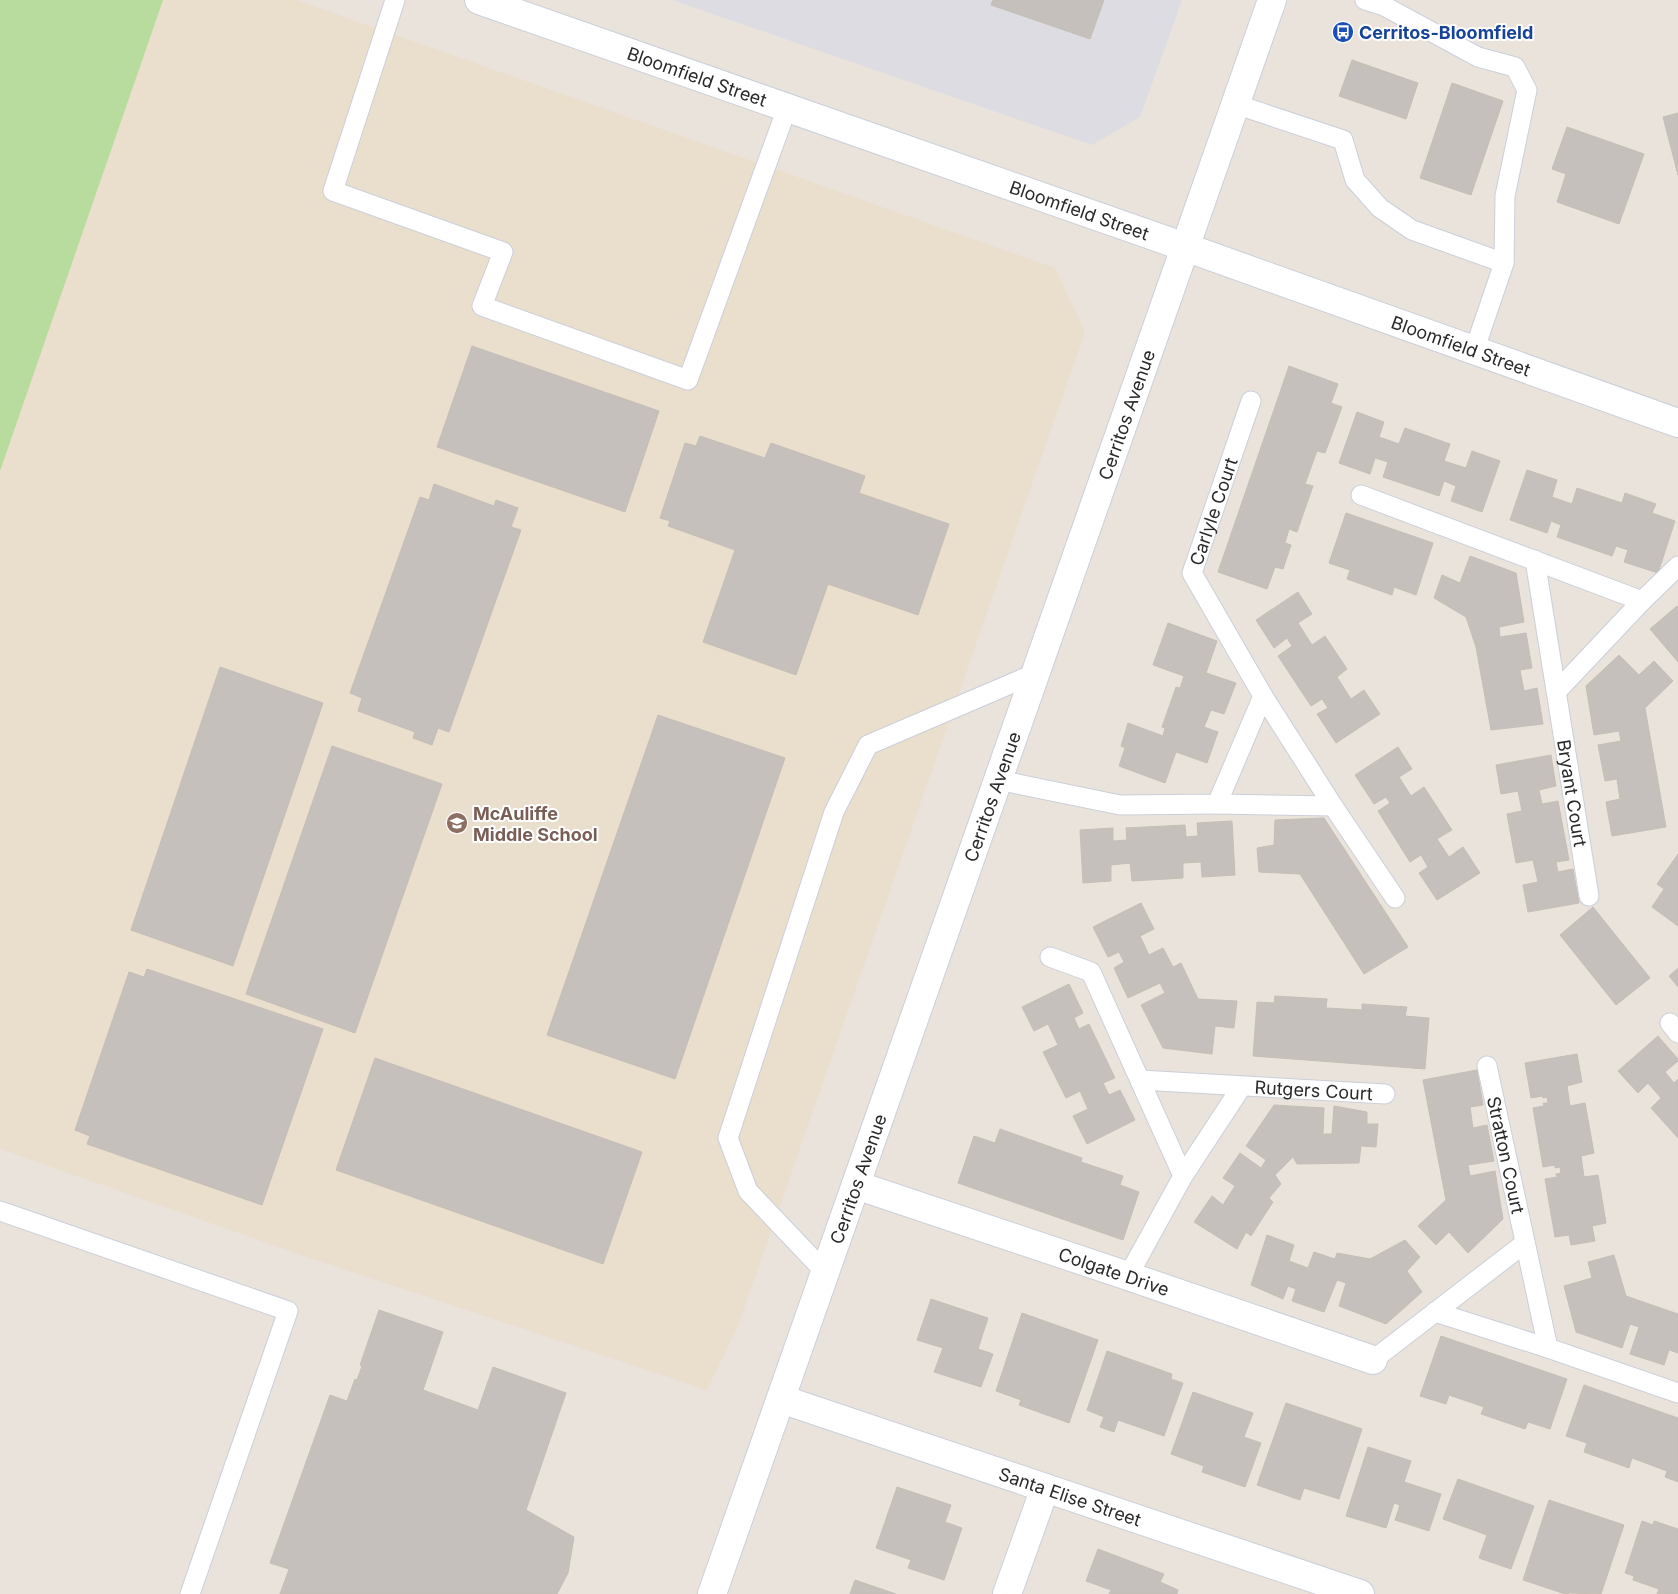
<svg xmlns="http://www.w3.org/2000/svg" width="1678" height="1594" viewBox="0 0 1678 1594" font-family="Inter,sans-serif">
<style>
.industrial{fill:#dddce3}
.education{fill:#eadecd}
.green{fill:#b8db9e}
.building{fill:#c5c0bc;stroke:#c5beb6}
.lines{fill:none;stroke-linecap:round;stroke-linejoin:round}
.service-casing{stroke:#cbcfd9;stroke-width:21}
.minor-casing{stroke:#cbcfd9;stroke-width:30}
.tertiary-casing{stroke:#cbcfd9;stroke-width:30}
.secondary-casing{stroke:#cbcfd9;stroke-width:30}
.service{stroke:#fff;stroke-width:19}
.minor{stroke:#fff;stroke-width:28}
.tertiary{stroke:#fff;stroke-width:28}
.secondary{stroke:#fff;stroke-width:28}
.labels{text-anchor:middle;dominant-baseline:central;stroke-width:4;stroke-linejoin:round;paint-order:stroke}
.transit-label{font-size:18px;font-weight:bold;fill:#164399;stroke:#fff;text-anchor:start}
.street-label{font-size:18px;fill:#292929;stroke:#fff}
.education-label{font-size:18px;font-weight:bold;fill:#785e54;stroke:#fff;text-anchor:start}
</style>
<rect width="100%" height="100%" fill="#eae3dc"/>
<polygon class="industrial" points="672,0 1182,0 1140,117 1092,145"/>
<polygon class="education" points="0,0 296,0 1055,268 1085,332 738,1326 707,1390 304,1256 0,1149"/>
<polygon class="green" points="0,0 163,0 0,471"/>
<g class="building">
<polygon points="993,0 1104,0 1090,39 991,5"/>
<polygon points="1352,60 1418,83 1406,119 1339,96"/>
<polygon points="1452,83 1503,101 1471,195 1420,178"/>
<polygon points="1678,113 1678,175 1663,117"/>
<polygon points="1567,127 1644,154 1619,224 1557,202 1566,174 1552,169"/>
<polygon points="472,346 659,411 625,512 437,447"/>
<polygon points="1289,366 1338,384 1331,403 1342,407 1325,453 1317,451 1305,484 1313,486 1297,532 1289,529 1285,543 1291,545 1283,569 1275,567 1267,589 1218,572"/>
<polygon points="1357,412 1384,422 1379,437 1399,444 1405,428 1450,444 1444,461 1466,468 1472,451 1500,461 1482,512 1451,501 1456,486 1444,481 1439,496 1383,477 1388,462 1375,458 1370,474 1339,463"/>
<polygon points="700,436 765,458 771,443 865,476 859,493 949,524 918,615 828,584 796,675 703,642 735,550 668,526 670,521 660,518 685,443 696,446"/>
<polygon points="1527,470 1557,480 1552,497 1572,504 1577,488 1622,503 1625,493 1656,504 1652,513 1675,521 1658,573 1624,562 1628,550 1616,546 1612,556 1557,537 1561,525 1551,521 1547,533 1510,520"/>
<polygon points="434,484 494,506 496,500 518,508 511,527 521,530 449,732 438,728 432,745 413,738 415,732 358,711 362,698 350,693 420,497 429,500"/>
<polygon points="1346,513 1433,543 1416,595 1394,587 1392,595 1347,579 1350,570 1329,563"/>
<polygon points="1470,556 1516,573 1524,622 1499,627 1500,637 1526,633 1532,668 1520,670 1524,691 1537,688 1543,724 1491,730 1476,647 1466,617 1434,598 1442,575 1460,583"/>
<polygon points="1298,592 1312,614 1298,623 1312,645 1325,636 1347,669 1337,677 1351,699 1364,690 1380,714 1336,743 1317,714 1328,708 1322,699 1311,706 1278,656 1292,646 1287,638 1274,648 1256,620"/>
<polygon points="1677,606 1678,608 1678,662 1650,629"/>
<polygon points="1168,623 1217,641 1206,673 1236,683 1224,714 1211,710 1204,727 1218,732 1207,763 1176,752 1165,783 1119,766 1125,748 1121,746 1128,723 1163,736 1165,728 1162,727 1176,687 1180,688 1184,676 1153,665"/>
<polygon points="1619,655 1639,675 1654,661 1673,681 1645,708 1666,827 1612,836 1606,802 1620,799 1617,779 1605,781 1598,745 1621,741 1619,731 1594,735 1586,686"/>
<polygon points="220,667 323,703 233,966 131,930"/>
<polygon points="658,715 785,758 675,1079 547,1035"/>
<polygon points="332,746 442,784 355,1033 246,994"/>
<polygon points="1398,747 1412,769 1399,777 1411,796 1424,787 1452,830 1437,839 1449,857 1463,847 1480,873 1437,900 1419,873 1428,867 1421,855 1410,862 1378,811 1390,803 1386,797 1374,804 1355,775"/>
<polygon points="1551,755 1556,786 1539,790 1542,804 1558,801 1569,860 1556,862 1558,872 1573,869 1579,903 1528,912 1523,885 1538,882 1533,860 1516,863 1507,814 1522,811 1518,791 1501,794 1496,765"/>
<polygon points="1324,818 1408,947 1364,974 1300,874 1259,872 1257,848 1274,845 1275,820"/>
<polygon points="1232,821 1235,875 1202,877 1201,862 1183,863 1183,878 1132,881 1130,863 1111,865 1111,881 1083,883 1080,830 1113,828 1113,841 1127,840 1126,828 1185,825 1186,837 1198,836 1197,823"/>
<polygon points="1678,854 1678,926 1652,907 1664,889 1657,884"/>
<polygon points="1141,903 1154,929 1140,936 1149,955 1163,948 1173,967 1181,963 1198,999 1237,1001 1234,1028 1215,1026 1212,1054 1163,1048 1141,1005 1165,993 1160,983 1128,998 1114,968 1124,962 1119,952 1108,957 1093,927"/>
<polygon points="1593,907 1650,978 1616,1005 1560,935"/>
<polygon points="1678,968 1678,987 1669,976"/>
<polygon points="147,969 323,1029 262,1205 87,1144 90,1136 75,1130 129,972 144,977"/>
<polygon points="1069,984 1083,1013 1074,1018 1079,1029 1089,1024 1115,1078 1103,1083 1109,1095 1120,1090 1135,1120 1087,1144 1073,1116 1088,1109 1080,1091 1066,1098 1043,1052 1058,1045 1048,1024 1034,1031 1022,1007"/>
<polygon points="1275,996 1327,999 1326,1008 1362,1010 1362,1004 1407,1007 1405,1016 1429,1018 1425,1069 1253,1056 1257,1002 1274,1003"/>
<polygon points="1658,1036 1678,1059 1678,1061 1665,1072 1674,1083 1678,1079 1678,1138 1651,1108 1661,1098 1648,1083 1638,1093 1618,1071"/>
<polygon points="1577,1054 1582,1082 1567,1086 1570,1106 1585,1103 1594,1153 1581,1156 1584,1177 1598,1175 1606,1223 1592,1226 1595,1241 1571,1245 1569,1235 1555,1237 1545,1179 1557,1177 1556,1174 1561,1173 1560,1167 1555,1168 1555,1165 1543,1167 1533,1108 1544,1106 1543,1103 1548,1103 1547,1097 1543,1098 1542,1096 1531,1098 1525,1063"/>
<polygon points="375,1058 642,1152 603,1264 336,1170"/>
<polygon points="1477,1070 1483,1105 1470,1107 1473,1128 1487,1125 1494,1161 1468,1165 1470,1176 1495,1171 1503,1219 1468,1253 1449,1232 1436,1245 1418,1226 1446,1200 1423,1080"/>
<polygon points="1274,1105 1324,1108 1323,1134 1332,1134 1334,1106 1367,1112 1367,1124 1378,1124 1376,1147 1361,1146 1359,1163 1297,1164 1293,1157 1275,1175 1281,1184 1269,1198 1273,1202 1251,1236 1246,1232 1237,1249 1194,1222 1212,1196 1223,1205 1235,1186 1223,1178 1240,1153 1261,1168 1266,1160 1246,1146"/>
<polygon points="1000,1129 1082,1158 1081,1162 1123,1176 1120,1185 1139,1192 1123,1240 958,1183 974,1136 995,1143"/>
<polygon points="1267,1235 1294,1245 1289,1261 1308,1268 1314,1252 1335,1259 1337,1253 1370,1259 1405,1240 1420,1257 1407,1271 1422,1292 1386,1324 1339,1306 1346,1283 1337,1280 1324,1312 1292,1301 1296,1289 1288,1286 1283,1299 1251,1285"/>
<polygon points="1614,1255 1626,1296 1678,1314 1678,1353 1669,1350 1664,1365 1630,1354 1639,1327 1630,1324 1622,1348 1576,1332 1564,1286 1592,1278 1588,1262"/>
<polygon points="931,1299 988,1318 978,1349 993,1354 981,1387 934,1372 943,1348 917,1340"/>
<polygon points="379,1310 443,1332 423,1390 478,1410 493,1367 566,1393 526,1510 574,1537 568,1573 557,1594 280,1594 289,1569 270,1563 330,1395 347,1401 355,1379 357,1380 362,1366 360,1365"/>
<polygon points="1022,1313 1098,1340 1069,1423 1019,1405 1021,1400 996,1391"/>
<polygon points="1441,1336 1567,1379 1550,1429 1528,1422 1525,1429 1481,1414 1484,1407 1449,1395 1446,1404 1420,1396"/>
<polygon points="1107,1351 1172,1374 1171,1379 1183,1383 1164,1436 1118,1420 1114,1432 1100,1427 1104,1417 1087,1410"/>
<polygon points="1584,1385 1678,1418 1678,1482 1665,1477 1667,1471 1632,1458 1629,1468 1584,1452 1587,1443 1566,1436"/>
<polygon points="1193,1392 1253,1413 1244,1437 1261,1443 1245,1487 1202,1472 1204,1466 1171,1454"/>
<polygon points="1286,1403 1362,1429 1339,1499 1304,1488 1300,1500 1257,1485"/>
<polygon points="1368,1447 1411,1461 1404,1482 1441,1494 1429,1531 1395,1520 1400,1505 1394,1503 1386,1528 1346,1516"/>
<polygon points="1458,1479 1534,1506 1511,1569 1479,1558 1487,1535 1443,1519"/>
<polygon points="897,1487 951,1505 945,1522 962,1528 944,1580 908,1568 911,1560 876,1548"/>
<polygon points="1549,1500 1624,1525 1601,1594 1570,1593 1565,1594 1523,1580"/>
<polygon points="1642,1521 1653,1525 1654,1521 1678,1529 1678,1594 1657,1594 1659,1589 1633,1580 1634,1576 1625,1573"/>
<polygon points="1098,1549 1164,1574 1160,1582 1178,1590 1177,1594 1109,1594 1111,1590 1086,1581"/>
<polygon points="855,1580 896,1594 850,1594"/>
</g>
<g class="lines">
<g class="service-casing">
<g id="service">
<polyline points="395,0 333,191 503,252 482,306 688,380 787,108"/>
<polyline points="1365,0 1384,6 1478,57 1515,67 1527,90 1505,196 1504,263 1474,351"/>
<polyline points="1235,104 1343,140 1355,180 1380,208 1412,230 1504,263"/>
<polyline points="1361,495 1642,601 1678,566"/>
<path id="s1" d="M1535 560 1589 896"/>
<polyline points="1557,691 1642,601"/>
<polyline points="1263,696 1333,806 1395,898"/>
<path id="s2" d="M998 780 1120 805 1217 804 1263 696 1192 573 1251 401"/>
<polyline points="1217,804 1333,806"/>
<polyline points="1050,957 1091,972 1183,1176"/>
<polyline points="1670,1023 1678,1033"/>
<path id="s3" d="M1487 1066 1548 1348 1678 1393"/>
<path id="s4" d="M1140 1080 1385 1094"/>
<polyline points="0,1211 288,1311 190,1594"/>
<polyline points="826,1273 748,1191 728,1138 834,812 868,745 1036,673"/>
<polyline points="1128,1276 1183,1176 1242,1086"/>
<polyline points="1435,1312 1548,1348"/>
<polyline points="1373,1360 1525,1243"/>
</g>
</g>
<g class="minor-casing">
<g id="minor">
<path id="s5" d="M856 1185 1128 1276 1373 1360"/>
<path id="s6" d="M781 1399 1360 1594"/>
<polyline points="1007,1594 1045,1488"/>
</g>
</g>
<g class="tertiary-casing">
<g id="tertiary">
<path id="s7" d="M479 0 1185 247 1678 423"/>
</g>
</g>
<g class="secondary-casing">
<g id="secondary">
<path id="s8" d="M712 1594 1272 0"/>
</g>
</g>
<use href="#service" class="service"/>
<use href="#minor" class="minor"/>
<use href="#tertiary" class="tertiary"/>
<use href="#secondary" class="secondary"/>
</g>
<defs>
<g id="bus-disc" transform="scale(1.125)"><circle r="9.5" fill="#1a4fb4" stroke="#fff"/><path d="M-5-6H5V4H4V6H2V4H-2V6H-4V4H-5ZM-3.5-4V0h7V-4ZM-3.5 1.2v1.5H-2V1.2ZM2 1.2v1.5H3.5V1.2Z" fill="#fff"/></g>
<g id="school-disc" transform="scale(1.125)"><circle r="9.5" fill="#8d6e63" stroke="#fff"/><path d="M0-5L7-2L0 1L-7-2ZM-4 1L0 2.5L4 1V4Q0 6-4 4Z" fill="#fff"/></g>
</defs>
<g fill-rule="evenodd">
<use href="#bus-disc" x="1343" y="32"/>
<use href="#school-disc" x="457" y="823"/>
</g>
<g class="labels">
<g class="transit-label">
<text x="1359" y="32">Cerritos-Bloomfield</text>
</g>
<g class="street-label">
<text stroke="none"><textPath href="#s7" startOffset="231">Bloomfield Street</textPath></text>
<text stroke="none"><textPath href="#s7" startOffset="636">Bloomfield Street</textPath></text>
<text stroke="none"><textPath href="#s7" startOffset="1041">Bloomfield Street</textPath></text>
<text stroke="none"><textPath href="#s8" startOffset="1250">Cerritos Avenue</textPath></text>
<text stroke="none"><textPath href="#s2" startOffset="546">Carlyle Court</textPath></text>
<text stroke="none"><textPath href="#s1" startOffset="236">Bryant Court</textPath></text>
<text stroke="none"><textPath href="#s8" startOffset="845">Cerritos Avenue</textPath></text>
<text stroke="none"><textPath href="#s4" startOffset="174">Rutgers Court</textPath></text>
<text stroke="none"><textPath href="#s3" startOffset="91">Stratton Court</textPath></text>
<text stroke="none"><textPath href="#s8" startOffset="440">Cerritos Avenue</textPath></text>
<text stroke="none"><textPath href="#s5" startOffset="272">Colgate Drive</textPath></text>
<text stroke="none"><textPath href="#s6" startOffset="305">Santa Elise Street</textPath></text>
</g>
<g class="education-label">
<text x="473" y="813">McAuliffe<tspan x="473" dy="21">Middle School</tspan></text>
</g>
</g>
</svg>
